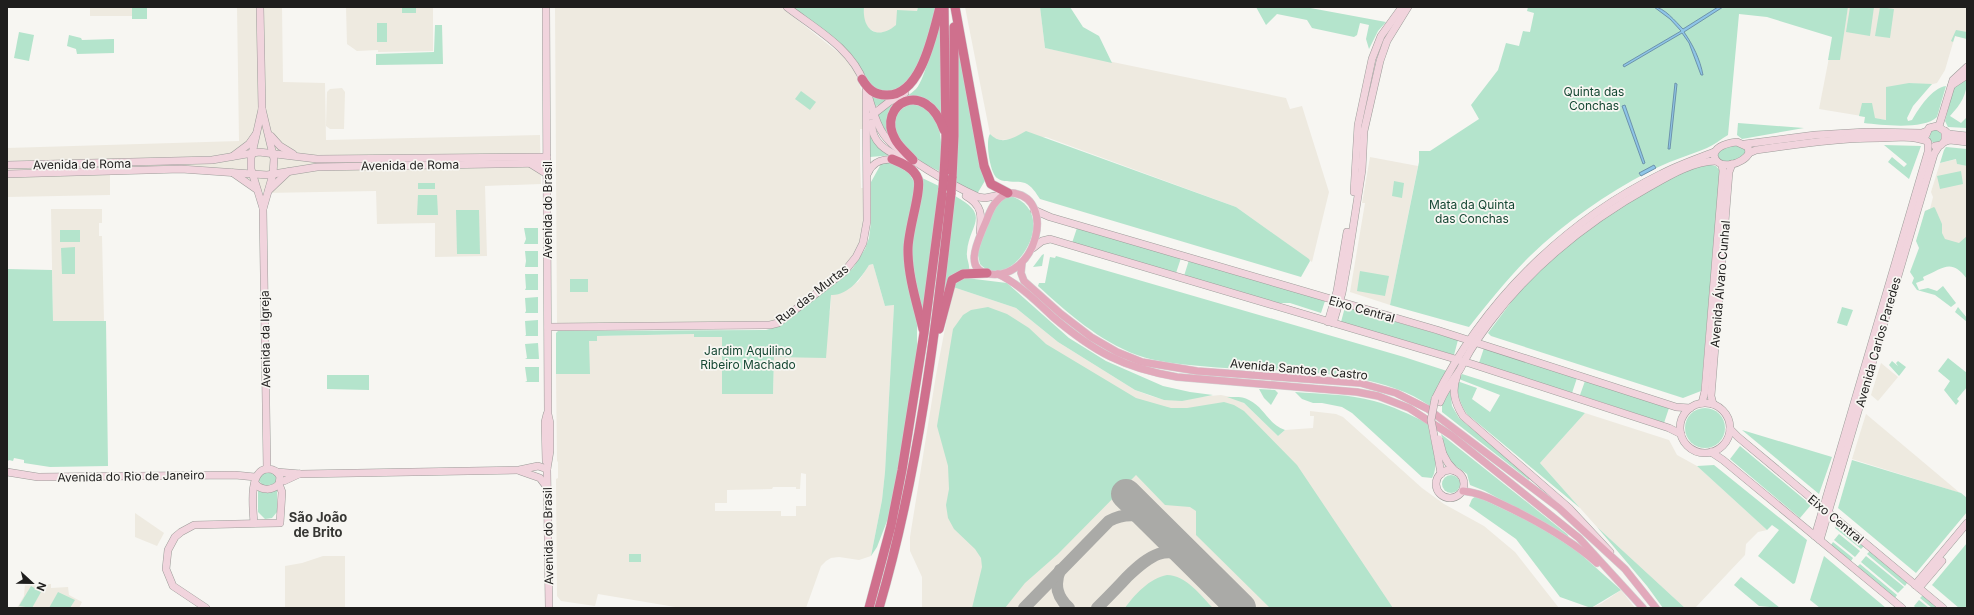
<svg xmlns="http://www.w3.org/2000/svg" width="1974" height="615" viewBox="0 0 1974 615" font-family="Inter,sans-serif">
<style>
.built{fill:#eeeae0;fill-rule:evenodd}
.green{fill:#b4e4cc}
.water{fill:#8ec5e8;stroke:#6d93ab}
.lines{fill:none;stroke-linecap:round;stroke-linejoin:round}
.taxiway{stroke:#aaaaa7;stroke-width:12}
.runway{stroke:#aaaaa7;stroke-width:30}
.secondary-casing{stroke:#9d9d9a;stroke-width:8}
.primary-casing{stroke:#d2d2d2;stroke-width:8}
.highway-casing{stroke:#d2d2d2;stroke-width:10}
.secondary{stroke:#f1d4dd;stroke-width:7}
.primary{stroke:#e2a9bb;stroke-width:7}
.highway{stroke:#cf708d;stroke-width:9}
.secondary-bridge-casing{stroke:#9d9d9a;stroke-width:8;stroke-linecap:butt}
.highway-bridge-casing{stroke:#d2d2d2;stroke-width:10;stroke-linecap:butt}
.secondary-bridge{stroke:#f1d4dd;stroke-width:7}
.highway-bridge{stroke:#cf708d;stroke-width:9}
.labels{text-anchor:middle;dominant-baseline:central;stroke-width:3.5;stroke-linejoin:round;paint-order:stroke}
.park-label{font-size:12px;fill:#154733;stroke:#f7f6f2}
.street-label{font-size:12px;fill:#1f1e1d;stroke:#f7f6f2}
.neighbourhood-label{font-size:13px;font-weight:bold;fill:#373734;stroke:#f7f6f2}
</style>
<rect width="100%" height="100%" fill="#f7f6f2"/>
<g class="built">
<rect x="90" y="7" width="42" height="9"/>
<polygon points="237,7 282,7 283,82 325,83 326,140 540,135 541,184 485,186 487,256 435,257 435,223 377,224 376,191 265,193 224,170 110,172 110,195 7,197 7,148 239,141"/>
<polygon points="346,7 433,7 433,51 378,52 378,50 357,51 347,44"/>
<polygon points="555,7 781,7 839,53 849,62 856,74 864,98 864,129 860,129 860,157 861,188 865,188 865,225 860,246 843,271 776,321 770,323 557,325"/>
<polygon points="864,7 918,7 917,11 888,32 877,33 868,28 863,18"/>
<polygon points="965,7 1040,7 1045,48 1286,98 1290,109 1302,106 1329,192 1312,262 1236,207 1046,137 1001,140 994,138 990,134"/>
<polygon points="1848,7 1967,7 1967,39 1955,36 1945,70 1937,83 1929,85 1909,83 1886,120 1819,109 1833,37 1842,40"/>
<polygon points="342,88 345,92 344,129 330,129 326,126 327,92 330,89"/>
<polygon points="1370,157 1418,166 1390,305 1350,292 1365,203 1362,203"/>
<polygon points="1957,159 1957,164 1967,166 1967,256 1917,241 1925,211 1930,209 1933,197 1931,192 1940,163"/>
<polygon points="51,209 102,209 102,223 99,223 99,236 102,236 104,321 53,321"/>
<path d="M873 264 885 306 894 305 885 472 882 500 871 556 859 560 839 557 831 558 826 561 821 566 806 608H681L598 594 595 606 561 601 557 596 556 479 558 478V462L557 461 556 374 589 373V341L597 336 694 334V337H722L773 394 774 357 830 312 831 295 858 282 869 265ZM801 473 806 474V506H796V516H781V511H715V503H727V490L772 489 773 487H796V489H800Z"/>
<polygon points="953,287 1016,308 1058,342 1135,390 1151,396 1165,400 1221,395 1236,398 1245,404 1278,436 1285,430 1313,428 1314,416 1310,416 1310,411 1336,414 1343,417 1422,488 1444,504 1484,526 1515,552 1559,608 922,608 922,577 910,551 910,537 936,375"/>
<polygon points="1881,363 1898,377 1878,401 1871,395"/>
<polygon points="1585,413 1669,440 1677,455 1697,466 1767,530 1758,532 1746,544 1745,555 1695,608 1685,608 1597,527 1540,463"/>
<polygon points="1866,414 1960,493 1852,459"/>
<polygon points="135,513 164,533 157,546 135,537"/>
<polygon points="323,556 345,556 345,608 285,608 285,566 302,563"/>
<polygon points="25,584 51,584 51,588 68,587 69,595 82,602 79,608 17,608 24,596"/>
<polygon points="1621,590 1635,608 1591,608 1602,603"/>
</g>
<g class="green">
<rect x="132" y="7" width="15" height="12"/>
<rect x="402" y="7" width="14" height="6"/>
<path d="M791 7H864C862 30 877 41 896 25L897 10 917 11 918 7H937L920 64 906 84 887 94 869 86 856 60 848 52 816 24Z"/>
<polygon points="1040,7 1070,7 1083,27 1099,36 1112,63 1045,48"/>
<polygon points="1256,7 1305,7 1386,22 1378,31 1369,49 1366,39 1369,25 1360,23 1357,35 1354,37 1312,28 1307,20 1277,14 1266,25"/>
<path d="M1528 7H1848L1840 60H1828L1832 37 1767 17 1739 14 1728 135C1721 139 1714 145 1707 148 1687 156 1667 162 1648 172 1606 194 1564 223 1530 256 1508 278 1488 303 1469 327L1390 305 1419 162V151H1430L1479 119 1471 105 1498 70 1506 43 1519 46 1523 31 1530 32 1534 13 1527 11Z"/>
<polygon points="1850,7 1874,7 1870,36 1846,32"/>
<polygon points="1880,7 1894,9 1890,38 1875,36"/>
<path d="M940 15 943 119 938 109 930 101 899 102 892 141 877 116C888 105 905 100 916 89 926 79 935 31 940 15Z"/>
<rect x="377" y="23" width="10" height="19"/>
<polygon points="435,25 442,25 443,64 376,65 376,54 434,52"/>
<polygon points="1956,30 1967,32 1967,39 1955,36 1953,42 1951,41"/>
<polygon points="19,32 34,35 29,61 14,58"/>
<polygon points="69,35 81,38 82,40 114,39 114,53 77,54 76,49 67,46"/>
<polygon points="958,37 986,179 977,194 956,183 959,123"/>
<path d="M1967 79C1967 95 1961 104 1950 116L1961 123 1967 117V128L1948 127 1945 121 1954 87Z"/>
<path d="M1909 83 1932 84 1913 106 1907 118 1908 121 1912 120C1919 108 1932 88 1946 86L1937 117C1924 130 1882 125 1864 123L1865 117 1859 116 1862 103H1872L1875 118 1886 120V87Z"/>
<polygon points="801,91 816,102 810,110 795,99"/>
<polygon points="869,92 895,97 874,107"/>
<path d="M910 104 927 107 939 126 941 142V172C932 167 921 163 913 156 895 141 883 117 910 104Z"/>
<polygon points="870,117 871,117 871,135 894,155 870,157"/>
<polygon points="1738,123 1804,128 1742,139 1737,135"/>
<circle cx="1936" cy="136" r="7"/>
<path d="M1026 131 1236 207 1309 259 1310 261 1301 277 1040 199C1036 193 1032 186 1025 183 1016 180 1005 184 997 178 990 173 985 141 990 134 1001 146 1014 138 1026 131Z"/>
<polygon points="1745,144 1747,156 1722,165 1714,152 1720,147"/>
<polygon points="1884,145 1921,146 1909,179 1888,162 1892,157 1904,167 1907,164"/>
<polygon points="1946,147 1967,149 1967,166 1957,164 1956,159 1940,163 1944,150"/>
<path d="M891 162 909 173 913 180 915 179 916 186 907 228 917 320V353L892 508 877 547 871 556 882 500 885 472 894 305 885 306 873 264 869 265C861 278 848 296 831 295L826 358 774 357 773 394H722V337H694V334L597 336V341H589L590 374H556V333L558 331 766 330 780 326 841 279 853 268 865 249 869 238 871 222V182L881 164Z"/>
<polygon points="1706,164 1716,166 1720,171 1701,391 1683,398 1491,336 1488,333 1518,293 1547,263 1601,218 1671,177"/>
<polygon points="1961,171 1963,184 1940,189 1937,176"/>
<polygon points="920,177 939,186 922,316 911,252"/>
<polygon points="1394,181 1404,183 1402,198 1392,196"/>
<rect x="418" y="183" width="17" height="6"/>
<polygon points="418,195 437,195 438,215 417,215"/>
<path d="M955 196C992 216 969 224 967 252 966 259 970 264 969 270L960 271 939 326Z"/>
<path d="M1011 196C1065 215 1008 296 980 264L977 251 994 207 1004 197Z"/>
<path d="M1934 207 1935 208 1942 224V233L1945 239 1959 243 1967 236V279C1951 258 1944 268 1923 277L1924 280 1916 283 1919 290 1928 288 1937 291 1943 286 1956 303 1951 307 1935 295 1917 290 1912 283 1914 278 1910 272 1919 248 1916 241 1925 211Z"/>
<polygon points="456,210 479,210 480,254 457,254"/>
<polygon points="524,228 538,228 538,244 524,244 526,239"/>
<polygon points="1077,228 1181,258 1176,273 1072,243"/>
<rect x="60" y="230" width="20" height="12"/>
<polygon points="75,247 75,274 62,274 61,248"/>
<polygon points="525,251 538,251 538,267 525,267 526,261"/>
<polygon points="1044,254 1042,266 1033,267 1042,255"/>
<path d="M1056 256 1404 357 1447 371 1438 385 1430 406C1372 365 1269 373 1200 366 1179 364 1157 362 1137 355 1099 341 1068 313 1038 286L1039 283H1045L1050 257 1055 258Z"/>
<polygon points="1189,260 1325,301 1321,313 1290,303 1276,303 1184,276"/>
<polygon points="7,269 52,270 53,321 106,321 108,466 50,467 24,463 24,460 14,458 13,461 9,460 7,462"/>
<polygon points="1360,271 1389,276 1385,296 1357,291"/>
<polygon points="525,274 538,274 538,290 525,290 526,288"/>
<polygon points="966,278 1007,283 1069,338 1106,361 1163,386 1190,392 1213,395 1182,401 1164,400 1135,390 1058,342 1016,308 953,287 960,279"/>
<rect x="570" y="279" width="18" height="13"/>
<polygon points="538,297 538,313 525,313 526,311 525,298"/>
<polygon points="988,307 1007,314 1029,328 1046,344 1136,398 1171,408 1187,408 1224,402 1234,405 1244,411 1297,465 1393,608 1270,608 1196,535 1196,511 1190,507 1165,505 1136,475 1058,554 1025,583 1005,608 972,608 982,567 981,558 975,549 954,529 948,518 946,505 949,489 948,466 937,426 953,329 963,315 971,310"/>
<polygon points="1345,307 1458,340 1454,355 1341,322"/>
<polygon points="1842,307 1853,310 1847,326 1837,323"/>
<polygon points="1958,307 1967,318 1967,322 1955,312"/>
<polygon points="538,320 538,336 525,336 526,335 525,321"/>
<polygon points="538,343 539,359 525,359 527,358 525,344"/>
<polygon points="1484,348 1577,378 1572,393 1479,363"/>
<polygon points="1948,358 1967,373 1967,387 1957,399 1959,401 1956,405 1944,390 1950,381 1938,371"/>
<polygon points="1892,361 1898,366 1896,363 1898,361 1906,367 1899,376 1889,365"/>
<polygon points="525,367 539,367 539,382 525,382 527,381"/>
<path d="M1462 374 1585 413 1540 463 1580 508 1467 414C1460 404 1457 393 1457 381L1477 388 1472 399 1490 412 1500 395 1459 379Z"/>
<polygon points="327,375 369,375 369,390 327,389"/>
<polygon points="1585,381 1669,408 1664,423 1580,395"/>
<polygon points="1259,389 1275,390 1278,393 1271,405 1264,398"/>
<polygon points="1450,390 1452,406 1459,418 1530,478 1529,480 1442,412 1442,403"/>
<path d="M1295 392C1321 394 1349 394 1374 401 1393 406 1410 415 1428 423 1429 440 1441 464 1432 478L1422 477 1352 413 1342 407 1322 403H1313L1302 399Z"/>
<path d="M1227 397C1235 397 1243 396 1249 400 1265 408 1267 423 1285 430L1278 436 1244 403Z"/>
<circle cx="1705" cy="428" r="20"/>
<polygon points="1742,430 1832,457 1819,494"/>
<polygon points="1441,434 1567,534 1569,537 1485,491 1470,485 1467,474 1449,461"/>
<polygon points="1740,446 1811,505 1800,518 1730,459"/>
<polygon points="1852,460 1961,493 1967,498 1967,512 1916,573 1838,508"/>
<polygon points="1714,465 1807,540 1795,583 1793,584 1758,556 1779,530 1772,525 1767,530 1697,466"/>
<polygon points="268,472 275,474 277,477 276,483 270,486 264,486 258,480 260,474"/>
<circle cx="1451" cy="484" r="9"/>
<polygon points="275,489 277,490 277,512 272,518 265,519 258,512 258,490"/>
<polygon points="1476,496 1535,524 1576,550 1621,590 1591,608 1560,597 1516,539 1469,506 1472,499"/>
<polygon points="1837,524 1864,546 1861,549 1835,528"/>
<polygon points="1597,527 1685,608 1663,608 1647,586"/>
<polygon points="1839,534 1860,551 1855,557 1834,540"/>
<polygon points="1833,542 1853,558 1851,561 1831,545"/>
<polygon points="1967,543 1967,608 1959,608 1932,585"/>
<polygon points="1870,551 1907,583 1905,586 1867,554"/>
<rect x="629" y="554" width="12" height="8"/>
<polygon points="1824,556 1886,608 1820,608 1810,600"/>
<polygon points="1866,556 1904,587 1898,593 1861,562"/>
<polygon points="1860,564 1897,595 1895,598 1857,567"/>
<path d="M1167 575C1186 575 1201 596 1213 608H1125C1135 594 1150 578 1167 575Z"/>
<polygon points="1741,577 1780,608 1759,606 1734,585"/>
<polygon points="31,586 41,592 32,608 19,606"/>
<polygon points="58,592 75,600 70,608 49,608"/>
<polygon points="1923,595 1938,608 1932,608 1920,598"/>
<polygon points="1919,600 1929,608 1916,608 1914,606"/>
</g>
<g class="water">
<path d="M1654 7C1664 7 1676 22 1683 29L1718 7H1723L1684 32C1693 45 1700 59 1703 75H1701L1689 43 1682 33 1624 67 1623 65 1681 31 1670 19Z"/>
<polygon points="1675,83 1677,84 1670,149 1668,149"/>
<polygon points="1625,105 1645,163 1643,164 1622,106"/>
<polygon points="1654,165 1656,168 1641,176 1639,173"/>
</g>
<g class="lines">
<g class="taxiway">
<path d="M1060 570C1054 585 1057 597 1069 608"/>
<path d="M1024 608 1109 521C1124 513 1141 513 1155 523"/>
<path d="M1097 608C1107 598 1117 588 1127 577 1149 556 1167 541 1196 563"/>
</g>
<polyline class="runway" points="1126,494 1241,608"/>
<g class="secondary-casing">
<g id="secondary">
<polyline points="260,7 262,109 251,158 251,169 263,208"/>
<polyline points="546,7 548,414 550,423 550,451 547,469 549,608"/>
<path d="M787 7C814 28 852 48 864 83"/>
<polyline points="1952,85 1967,75"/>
<path d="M869 98C873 111 876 124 884 135 899 156 954 186 978 197L985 198 1005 194"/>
<polyline points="262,109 274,159 273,174 263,209 267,469"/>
<polyline points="871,116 889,102 905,93"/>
<path d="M872 123C871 145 890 152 907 161"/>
<polyline points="1939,126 1953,80 1967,67"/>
<polyline points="1926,135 1929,128 1937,126 1949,134 1967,136"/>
<polyline points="271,136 280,146 293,154"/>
<path d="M1737 142 1748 147 1749 153C1744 164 1717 172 1714 155 1716 146 1728 143 1737 142Z"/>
<polyline points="1944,142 1950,140 1967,142"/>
<polyline points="1745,144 1815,135 1866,132 1922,133 1927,131"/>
<polyline points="1935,146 1941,145 1945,141 1945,131"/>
<path d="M1749 153 1756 150C1798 144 1838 138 1881 138 1896 137 1912 136 1927 141"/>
<polyline points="233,156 249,144 256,134"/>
<polyline points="531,164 547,174"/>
<polyline points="7,165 212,160 259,152 317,159 547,157"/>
<polyline points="233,173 256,189"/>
<path d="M868 173C873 161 885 158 897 160"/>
<polyline points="7,174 181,169 267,175 317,167 547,163"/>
<polyline points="269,190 288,172"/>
<polyline points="1354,192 1358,125 1372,59 1381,36 1402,7"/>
<path d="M966 196C982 205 982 215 980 232"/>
<polyline points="1034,210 1050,217 1437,330 1676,407 1690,408"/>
<polyline points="1033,248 1042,241 1050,239 1472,364 1669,428 1681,434"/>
<polyline points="1328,322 1337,291 1347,232"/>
<polyline points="1333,323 1342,293 1348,260 1362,170 1364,131 1380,61 1387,41 1408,7"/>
<polyline points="548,327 770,325 778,323 844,272 856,257 863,243 867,221 866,90"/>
<path d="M1457 376C1451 391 1455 403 1463 416L1569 508 1610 552"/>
<path d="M1435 399C1483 302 1564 222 1661 174 1678 165 1696 159 1714 152"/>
<path d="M1440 402C1445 390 1451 382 1459 371 1462 367 1463 362 1466 358 1473 345 1481 334 1490 322 1533 265 1588 221 1651 186 1670 175 1694 161 1716 161"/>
<circle cx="1705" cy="428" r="25"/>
<polyline points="1702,403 1705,391 1723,171 1722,165"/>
<polyline points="1713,404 1711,396 1729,172 1732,164"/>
<polyline points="1730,429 1738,437 1943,608"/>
<polyline points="1711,452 1723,460 1902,608"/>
<polyline points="1443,454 1448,463 1455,471"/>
<polyline points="1438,456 1441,474"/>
<polyline points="546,461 545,422 547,414"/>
<circle cx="1450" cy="484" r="14"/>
<polyline points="520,471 540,478 546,486"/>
<polyline points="7,472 38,477 235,475 255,477"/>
<polyline points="277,472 301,474 519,470 538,466 547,469"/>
<polyline points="280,481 284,481 299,474"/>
<path d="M254 523C253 509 248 469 268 469 274 469 278 472 280 477L279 484C272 491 261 491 255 483"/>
<polyline points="1815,536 1928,152 1928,143"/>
<polyline points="1820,540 1934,154 1939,146"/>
<polyline points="1915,585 1967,523"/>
<polyline points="1919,588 1942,561"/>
<polyline points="206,608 173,586 166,569 168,550 175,537 181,532 194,525 280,523 282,492 279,484"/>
</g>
</g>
<g class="primary-casing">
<g id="primary">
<path d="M1012 193C1057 197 1037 281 989 274 963 270 978 241 984 226 988 218 990 208 996 202 1000 197 1005 193 1012 193Z"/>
<polyline points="1022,263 1021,273 1024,281 1061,314 1091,337 1117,352 1142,362 1197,371 1360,383 1396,393 1428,409 1559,508 1625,569 1656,608"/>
<path d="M998 274C1019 284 1036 301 1053 317 1094 352 1124 368 1177 377L1357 392 1378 396 1409 408 1452 436 1579 538 1643 608"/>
<path d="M1463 491C1482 493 1497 502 1514 510 1544 525 1572 541 1597 563"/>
</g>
</g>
<g class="highway-casing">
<g id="highway">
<polyline points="944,7 946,138 944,174"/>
<polyline points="955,7 984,166 991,184 1008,193"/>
<path d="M862 79C868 89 874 95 886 95 921 97 933 33 940 7"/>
<path d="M892 159C902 163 914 168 918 179 922 191 907 232 908 251 908 276 917 304 923 329"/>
<path d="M913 160C907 153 899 147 895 139 876 105 925 76 944 130"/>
<polyline points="952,178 954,136 954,27"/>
<polyline points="939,329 952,280 963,274 987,273"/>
<polyline points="869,608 891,526 902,470 924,333 943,188"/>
<path d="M879 608C918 475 936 330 951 193"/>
</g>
</g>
<use href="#secondary" class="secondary"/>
<use href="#primary" class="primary"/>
<use href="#highway" class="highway"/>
<g class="secondary-bridge-casing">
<g id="secondary-bridge">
<polyline points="1435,399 1431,420 1438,456"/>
<polyline points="1439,439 1443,454"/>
</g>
</g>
<g class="highway-bridge-casing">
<g id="highway-bridge">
<polyline points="943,188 944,174"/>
<polyline points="951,193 952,178"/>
</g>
</g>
<use href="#secondary-bridge" class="secondary-bridge"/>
<use href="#highway-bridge" class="highway-bridge"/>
</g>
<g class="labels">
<g class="park-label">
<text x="1594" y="91">Quinta das<tspan x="1594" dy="14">Conchas</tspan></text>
<text x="1472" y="204">Mata da Quinta<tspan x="1472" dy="14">das Conchas</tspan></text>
<text x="748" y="350">Jardim Aquilino<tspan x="748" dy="14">Ribeiro Machado</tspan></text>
</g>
<g class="street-label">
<text transform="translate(82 164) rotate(-1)">Avenida de Roma</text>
<text transform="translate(410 165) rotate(-1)">Avenida de Roma</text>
<text transform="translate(547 210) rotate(-90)">Avenida do Brasil</text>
<text transform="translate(1720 284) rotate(-85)">Avenida Álvaro Cunhal</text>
<text transform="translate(812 294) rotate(-38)">Rua das Murtas</text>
<text transform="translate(1362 309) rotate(16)">Eixo Central</text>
<text transform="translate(265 339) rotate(-91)">Avenida da Igreja</text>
<text transform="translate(1878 342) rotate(-74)">Avenida Carlos Paredes</text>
<text transform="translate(1299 369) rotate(5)">Avenida Santos e Castro</text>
<text transform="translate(131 476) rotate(-1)">Avenida do Rio de Janeiro</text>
<text transform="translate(1836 519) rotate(40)">Eixo Central</text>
<text transform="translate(548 536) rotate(-91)">Avenida do Brasil</text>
</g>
<g class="neighbourhood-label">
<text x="318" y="517">São João<tspan x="318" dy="15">de Brito</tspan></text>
</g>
</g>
<rect width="1974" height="615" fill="none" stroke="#1f1e1d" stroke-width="16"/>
<g transform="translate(32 583) rotate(112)" stroke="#f7f6f2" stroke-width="3" paint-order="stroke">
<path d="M0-3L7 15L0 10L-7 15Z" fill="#1f1e1d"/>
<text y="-6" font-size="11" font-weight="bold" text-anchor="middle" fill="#1f1e1d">N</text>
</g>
</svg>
